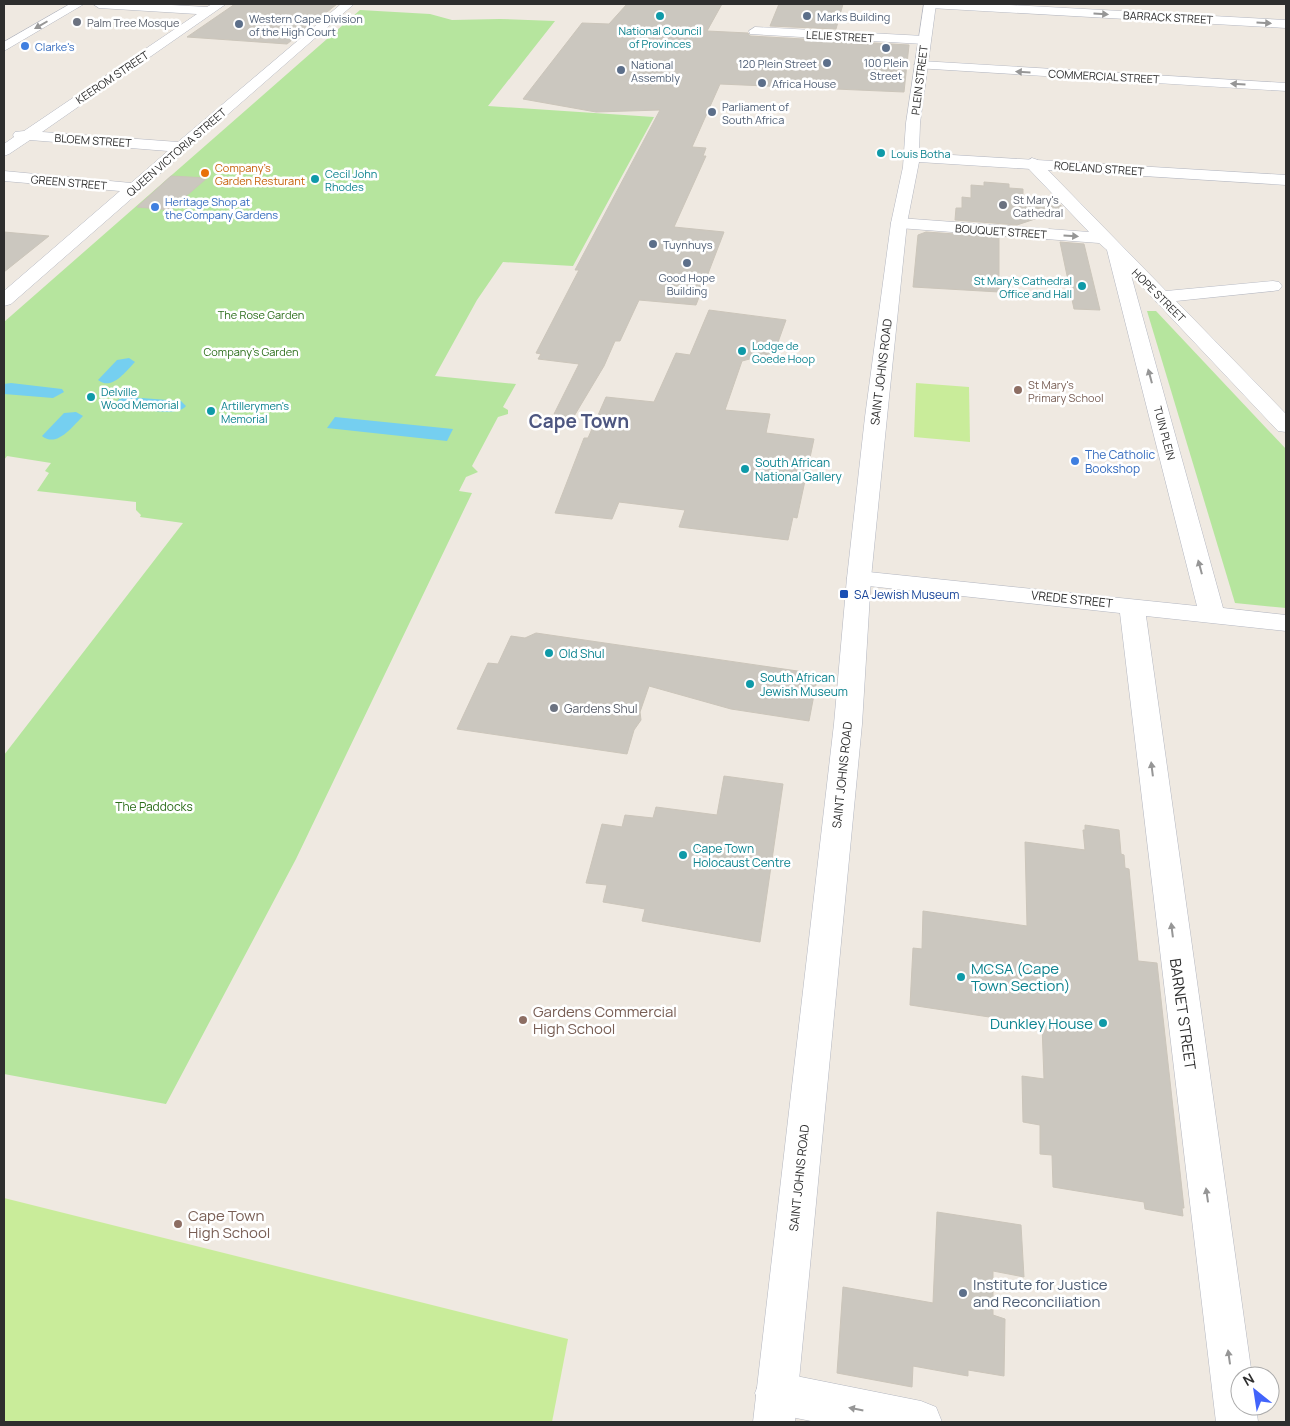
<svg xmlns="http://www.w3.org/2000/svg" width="1290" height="1426" viewBox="0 0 1290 1426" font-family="Manrope,sans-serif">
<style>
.green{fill:#b6e59e}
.pitch{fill:#c9ec9a}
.water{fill:#75cff0}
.building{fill:#cbc7bf;stroke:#cbc5ba}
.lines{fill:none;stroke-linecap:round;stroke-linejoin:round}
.minor-casing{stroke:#b4b7c1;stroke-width:1}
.tertiary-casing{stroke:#b4b7c1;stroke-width:1}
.minor{fill:#fff;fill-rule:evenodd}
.tertiary{fill:#fff;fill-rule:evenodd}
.oneway{fill:#969696}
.culture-dot{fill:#0f9aa8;stroke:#fff;stroke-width:2}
.service-dot{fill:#5c6f8a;stroke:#fff;stroke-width:2}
.worship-dot{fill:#6b7280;stroke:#fff;stroke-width:2}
.shop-dot{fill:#3f7fe0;stroke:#fff;stroke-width:2}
.food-dot{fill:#e8710a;stroke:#fff;stroke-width:2}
.education-dot{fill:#8d6e63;stroke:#fff;stroke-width:2}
.transit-dot{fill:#1a4fb4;stroke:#fff;stroke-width:2}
.labels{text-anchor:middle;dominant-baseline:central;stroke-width:5;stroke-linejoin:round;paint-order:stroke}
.far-service-label{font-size:11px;fill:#4e5e75;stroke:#fff;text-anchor:start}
.far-street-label{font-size:11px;fill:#2e2e2e;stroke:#fff}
.far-worship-label{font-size:11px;fill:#5b616d;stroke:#fff;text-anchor:start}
.far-culture-label{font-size:11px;fill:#0d838f;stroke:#fff;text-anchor:start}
.far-shop-label{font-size:11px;fill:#366cbe;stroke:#fff;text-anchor:start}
.far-food-label{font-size:11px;fill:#c56008;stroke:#fff;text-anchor:start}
.far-park-label{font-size:11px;fill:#2c6e1b;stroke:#fff}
.far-education-label{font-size:11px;fill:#785e54;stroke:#fff;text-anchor:start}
.street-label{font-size:12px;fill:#2e2e2e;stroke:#fff}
.shop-label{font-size:12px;fill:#366cbe;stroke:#fff;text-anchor:start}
.culture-label{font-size:12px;fill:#0d838f;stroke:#fff;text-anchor:start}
.transit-label{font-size:12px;fill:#164399;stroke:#fff;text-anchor:start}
.worship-label{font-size:12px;fill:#5b616d;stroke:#fff;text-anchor:start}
.park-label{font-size:12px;fill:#2c6e1b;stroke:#fff}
.near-culture-label{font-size:15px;fill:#0d838f;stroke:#fff;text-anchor:start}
.near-education-label{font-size:15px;fill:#785e54;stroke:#fff;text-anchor:start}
.near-street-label{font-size:15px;fill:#2e2e2e;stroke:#fff}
.near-service-label{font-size:15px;fill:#4e5e75;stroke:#fff;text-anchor:start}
.far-town-label{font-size:19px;font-weight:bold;fill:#4d5680;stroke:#fff}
</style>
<rect width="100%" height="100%" fill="#efe9e1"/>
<g class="green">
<polygon points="360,10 430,14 452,20 500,19 555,21 488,106 654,117 573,266 503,262 477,300 435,376 516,384 503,407 508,410 508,414 498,417 472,466 478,472 466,477 459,491 472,493 296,859 166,1104 4,1074 4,755 183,523 140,517 141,515 136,510 136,502 37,491 49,473 45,471 51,463 7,456 4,460 4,322"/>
<polygon points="1147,311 1156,311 1286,449 1286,608 1235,603"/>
</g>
<g class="pitch">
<polygon points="916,383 969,387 970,442 914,437"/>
<polygon points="4,1198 568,1339 552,1422 4,1422"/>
</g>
<g class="water">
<path d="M129 358 135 362C125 372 112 391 98 380L117 360Z"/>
<polygon points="11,383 62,389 64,392 53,398 4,394 4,384"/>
<path d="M128 397 181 401 186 406C177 418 136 408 119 406L116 403 119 399Z"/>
<path d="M76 412 83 416C72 427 57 448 42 436L64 413Z"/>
<polygon points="335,417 453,429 447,441 327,428"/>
</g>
<g class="building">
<polygon points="235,4 289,5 337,4 287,44 187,37"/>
<polygon points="627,4 722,4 707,31 748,33 750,36 909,45 904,92 720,84 692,147 706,148 703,156 706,156 674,227 724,232 696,305 639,300 620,341 615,341 604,366 570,423 554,414 579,364 538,359 541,354 536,353 579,270 575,270 660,110 596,112 523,99 582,23 609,24"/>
<polygon points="779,4 843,4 836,29 770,26"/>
<polygon points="171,176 207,178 170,210 137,207"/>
<polygon points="984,182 1009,184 1009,188 1023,189 1023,201 1059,204 1065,209 1017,225 955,220 956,208 962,208 962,197 971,198 971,185 984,186"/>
<polygon points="4,232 49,236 4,272"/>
<polygon points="926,232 999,237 999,292 913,287 918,235"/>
<polygon points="1060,242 1084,244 1100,310 1074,309"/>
<polygon points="709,310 786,320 773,356 765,355 742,361 725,410 770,414 766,433 814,439 797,518 793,517 788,540 679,527 685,510 619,502 612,519 555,513 584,438 588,438 606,397 654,402 676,353 690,355"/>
<polygon points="536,633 818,674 809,721 731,709 649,686 640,712 641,720 634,730 627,754 457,729 488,663 498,664 511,636 525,638"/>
<polygon points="724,776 783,784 760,942 642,921 645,909 603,902 607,885 586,883 602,824 622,827 625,815 653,818 656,807 717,815"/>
<polygon points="1085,825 1119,830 1121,854 1124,855 1125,868 1129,869 1138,961 1157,963 1184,1208 1182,1208 1183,1216 1145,1209 1144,1202 1053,1187 1052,1155 1040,1154 1040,1125 1023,1122 1022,1076 1044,1079 1042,1025 910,1005 913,948 922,949 923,911 1027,926 1025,842 1085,850 1083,830 1085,830"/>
<polygon points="937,1212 1021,1225 1024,1277 993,1271 993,1315 1005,1319 1004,1376 968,1370 968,1376 913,1366 912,1387 837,1373 843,1287 933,1303"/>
</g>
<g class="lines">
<g class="minor-casing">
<g id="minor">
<polygon points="93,4 153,4 207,7 212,4 226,4 42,132 178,142 341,4 354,4 11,304 4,306 4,291 120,191 4,181 4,171 131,183 168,151 30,140 9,154 4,156 4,144 14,137 13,135 15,132 24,131 197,14 99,8"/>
<polygon points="924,4 991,4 1286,20 1286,28 930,8"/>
<polygon points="755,27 924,36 930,40 924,44 750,34 749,31"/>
<polygon points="921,61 1286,83 1286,91 916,68 914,65"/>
<polygon points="1032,158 1038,160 1166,291 1273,281 1279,282 1282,286 1279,290 1273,291 1176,301 1286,414 1286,432 1278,431 1131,275 1223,608 1286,615 1286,631 1146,616 1252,1376 1240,1376 1240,1406 1256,1406 1258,1422 1216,1422 1120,613 859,585 850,583 847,578 850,573 859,571 1197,606 1107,250 1099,243 899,228 893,227 891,223 893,219 899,218 1089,232 1026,166 1024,163"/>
<polygon points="776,1372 921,1401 936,1407 942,1422 816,1422 776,1414 761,1408 755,1393 761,1378"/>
</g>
</g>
<g class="tertiary-casing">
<g id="tertiary">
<polygon points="70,4 84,4 4,51 4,42"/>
<polygon points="924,4 936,4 920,123 919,153 1286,175 1286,185 919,162 907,223 887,417 871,578 862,724 795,1422 753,1422 834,724 847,578 865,417 891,223 903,167 906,123"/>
</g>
</g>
<use href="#minor" class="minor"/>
<use href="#tertiary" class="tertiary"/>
</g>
<defs><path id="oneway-solid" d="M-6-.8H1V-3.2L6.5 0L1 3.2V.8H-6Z" transform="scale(1.25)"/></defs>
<g class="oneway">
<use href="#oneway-solid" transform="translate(1101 14) rotate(3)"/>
<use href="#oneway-solid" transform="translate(1264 23) rotate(3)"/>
<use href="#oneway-solid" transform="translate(41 25) rotate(150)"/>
<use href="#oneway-solid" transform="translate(1023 72) rotate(-177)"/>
<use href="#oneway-solid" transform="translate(1238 84) rotate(-177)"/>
<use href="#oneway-solid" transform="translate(1071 236) rotate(4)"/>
<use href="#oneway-solid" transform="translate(1150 376) rotate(-105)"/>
<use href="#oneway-solid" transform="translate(1200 567) rotate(-105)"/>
<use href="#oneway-solid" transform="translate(1152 769) rotate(-97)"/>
<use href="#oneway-solid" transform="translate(1172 930) rotate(-97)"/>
<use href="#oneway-solid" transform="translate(1207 1195) rotate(-98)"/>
<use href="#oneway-solid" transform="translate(1229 1357) rotate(-98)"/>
<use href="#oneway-solid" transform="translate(856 1409) rotate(-169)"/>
</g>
<g class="culture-dot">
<circle cx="660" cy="16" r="5"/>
<circle cx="881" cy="153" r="5"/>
<circle cx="315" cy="179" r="5"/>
<circle cx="1082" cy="286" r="5"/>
<circle cx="742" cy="351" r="5"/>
<circle cx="91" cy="397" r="5"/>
<circle cx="211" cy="411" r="5"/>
<circle cx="745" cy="469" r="5"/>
<circle cx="549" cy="653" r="5"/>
<circle cx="750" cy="684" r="5"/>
<circle cx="683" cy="855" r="5"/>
<circle cx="961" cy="977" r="5"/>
<circle cx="1103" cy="1023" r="5"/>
</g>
<g class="service-dot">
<circle cx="807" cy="16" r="5"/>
<circle cx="239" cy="24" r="5"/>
<circle cx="886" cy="48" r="5"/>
<circle cx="827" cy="63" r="5"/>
<circle cx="621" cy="70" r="5"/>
<circle cx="762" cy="83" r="5"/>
<circle cx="712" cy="112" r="5"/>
<circle cx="653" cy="244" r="5"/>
<circle cx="687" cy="263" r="5"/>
<circle cx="963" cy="1293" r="5"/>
</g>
<g class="worship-dot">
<circle cx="77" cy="22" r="5"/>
<circle cx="1003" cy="205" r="5"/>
<circle cx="554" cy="708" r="5"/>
</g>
<g class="shop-dot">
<circle cx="25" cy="46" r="5"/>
<circle cx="155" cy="207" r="5"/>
<circle cx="1075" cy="461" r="5"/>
</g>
<circle class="food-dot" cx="205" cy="173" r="5"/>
<g class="education-dot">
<circle cx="1018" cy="390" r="5"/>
<circle cx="523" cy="1020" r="5"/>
<circle cx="178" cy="1224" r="5"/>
</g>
<rect class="transit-dot" x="839" y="589" width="10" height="10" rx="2.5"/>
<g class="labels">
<g class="far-service-label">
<text x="817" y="16">Marks Building</text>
<text x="249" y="18">Western Cape Division<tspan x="249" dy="13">of the High Court</tspan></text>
<text x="886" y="62" text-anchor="middle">100 Plein<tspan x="886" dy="13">Street</tspan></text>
<text x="817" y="63" text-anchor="end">120 Plein Street</text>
<text x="631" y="64">National<tspan x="631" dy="13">Assembly</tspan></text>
<text x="772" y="83">Africa House</text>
<text x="722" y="106">Parliament of<tspan x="722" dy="13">South Africa</tspan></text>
<text x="663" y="244">Tuynhuys</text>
<text x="687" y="277" text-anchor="middle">Good Hope<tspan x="687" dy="13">Building</tspan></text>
</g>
<g class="far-street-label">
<text transform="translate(1168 17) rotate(3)">BARRACK STREET</text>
<text transform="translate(840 36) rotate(3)">LELIE STREET</text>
<text transform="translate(1104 76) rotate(3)">COMMERCIAL STREET</text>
<text transform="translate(112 77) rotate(-34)">KEEROM STREET</text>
<text transform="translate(919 80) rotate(-83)">PLEIN STREET</text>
<text transform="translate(93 140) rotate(4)">BLOEM STREET</text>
<text transform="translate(176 152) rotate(-41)">QUEEN VICTORIA STREET</text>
<text transform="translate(1099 168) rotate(4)">ROELAND STREET</text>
<text transform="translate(69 182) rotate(5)">GREEN STREET</text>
<text transform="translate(1001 231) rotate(4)">BOUQUET STREET</text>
<text transform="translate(1159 295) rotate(45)">HOPE STREET</text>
<text transform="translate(1165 433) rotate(75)">TUIN PLEIN</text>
</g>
<g class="far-worship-label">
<text x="87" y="22">Palm Tree Mosque</text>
<text x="1013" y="199">St Mary's<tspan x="1013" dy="13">Cathedral</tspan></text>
</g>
<g class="far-culture-label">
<text x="660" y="30" text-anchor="middle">National Council<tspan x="660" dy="13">of Provinces</tspan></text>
<text x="891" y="153">Louis Botha</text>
<text x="325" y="173">Cecil John<tspan x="325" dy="13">Rhodes</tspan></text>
<text x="1072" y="280" text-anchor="end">St Mary's Cathedral<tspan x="1072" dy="13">Office and Hall</tspan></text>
<text x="752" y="345">Lodge de<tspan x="752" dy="13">Goede Hoop</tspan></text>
<text x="101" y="391">Delville<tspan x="101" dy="13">Wood Memorial</tspan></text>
<text x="221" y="405">Artillerymen's<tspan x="221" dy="13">Memorial</tspan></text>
</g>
<g class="far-shop-label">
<text x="35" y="46">Clarke's</text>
<text x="165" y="201">Heritage Shop at<tspan x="165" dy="13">the Company Gardens</tspan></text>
</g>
<g class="far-food-label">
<text x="215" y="167">Company’s<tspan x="215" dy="13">Garden Resturant</tspan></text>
</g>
<g class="far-park-label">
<text x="261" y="314">The Rose Garden</text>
<text x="251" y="351">Company's Garden</text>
</g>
<g class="far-education-label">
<text x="1028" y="384">St Mary's<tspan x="1028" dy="13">Primary School</tspan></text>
</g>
<g class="street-label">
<text transform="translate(881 372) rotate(-83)">SAINT JOHNS ROAD</text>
<text transform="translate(1072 599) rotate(6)">VREDE STREET</text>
<text transform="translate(842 775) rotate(-84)">SAINT JOHNS ROAD</text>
<text transform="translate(799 1178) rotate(-84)">SAINT JOHNS ROAD</text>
</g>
<g class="shop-label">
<text x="1085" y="454">The Catholic<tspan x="1085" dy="14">Bookshop</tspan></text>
</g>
<g class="culture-label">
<text x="755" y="462">South African<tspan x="755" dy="14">National Gallery</tspan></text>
<text x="559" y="653">Old Shul</text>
<text x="760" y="677">South African<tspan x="760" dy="14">Jewish Museum</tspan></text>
<text x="693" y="848">Cape Town<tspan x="693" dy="14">Holocaust Centre</tspan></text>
</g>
<g class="transit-label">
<text x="854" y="594">SA Jewish Museum</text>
</g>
<g class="worship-label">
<text x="564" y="708">Gardens Shul</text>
</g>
<g class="park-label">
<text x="154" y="806">The Paddocks</text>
</g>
<g class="near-culture-label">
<text x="971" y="968">MCSA (Cape<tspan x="971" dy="17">Town Section)</tspan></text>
<text x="1093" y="1023" text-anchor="end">Dunkley House</text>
</g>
<g class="near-education-label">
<text x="533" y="1011">Gardens Commercial<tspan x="533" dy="17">High School</tspan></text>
<text x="188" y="1215">Cape Town<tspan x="188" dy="17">High School</tspan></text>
</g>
<g class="near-street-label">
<text transform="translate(1183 1014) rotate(82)">BARNET STREET</text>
</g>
<g class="near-service-label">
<text x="973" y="1284">Institute for Justice<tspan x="973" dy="17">and Reconciliation</tspan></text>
</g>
<g class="far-town-label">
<text x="579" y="421">Cape Town</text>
</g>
</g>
<rect width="1290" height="1426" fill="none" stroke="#2e2e2e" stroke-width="10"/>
<g transform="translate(1255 1391) rotate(330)"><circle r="24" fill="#ffffff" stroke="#ababab"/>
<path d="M0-4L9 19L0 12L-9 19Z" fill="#4264fb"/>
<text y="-8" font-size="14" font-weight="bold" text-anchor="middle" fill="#2e2e2e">N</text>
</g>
</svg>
